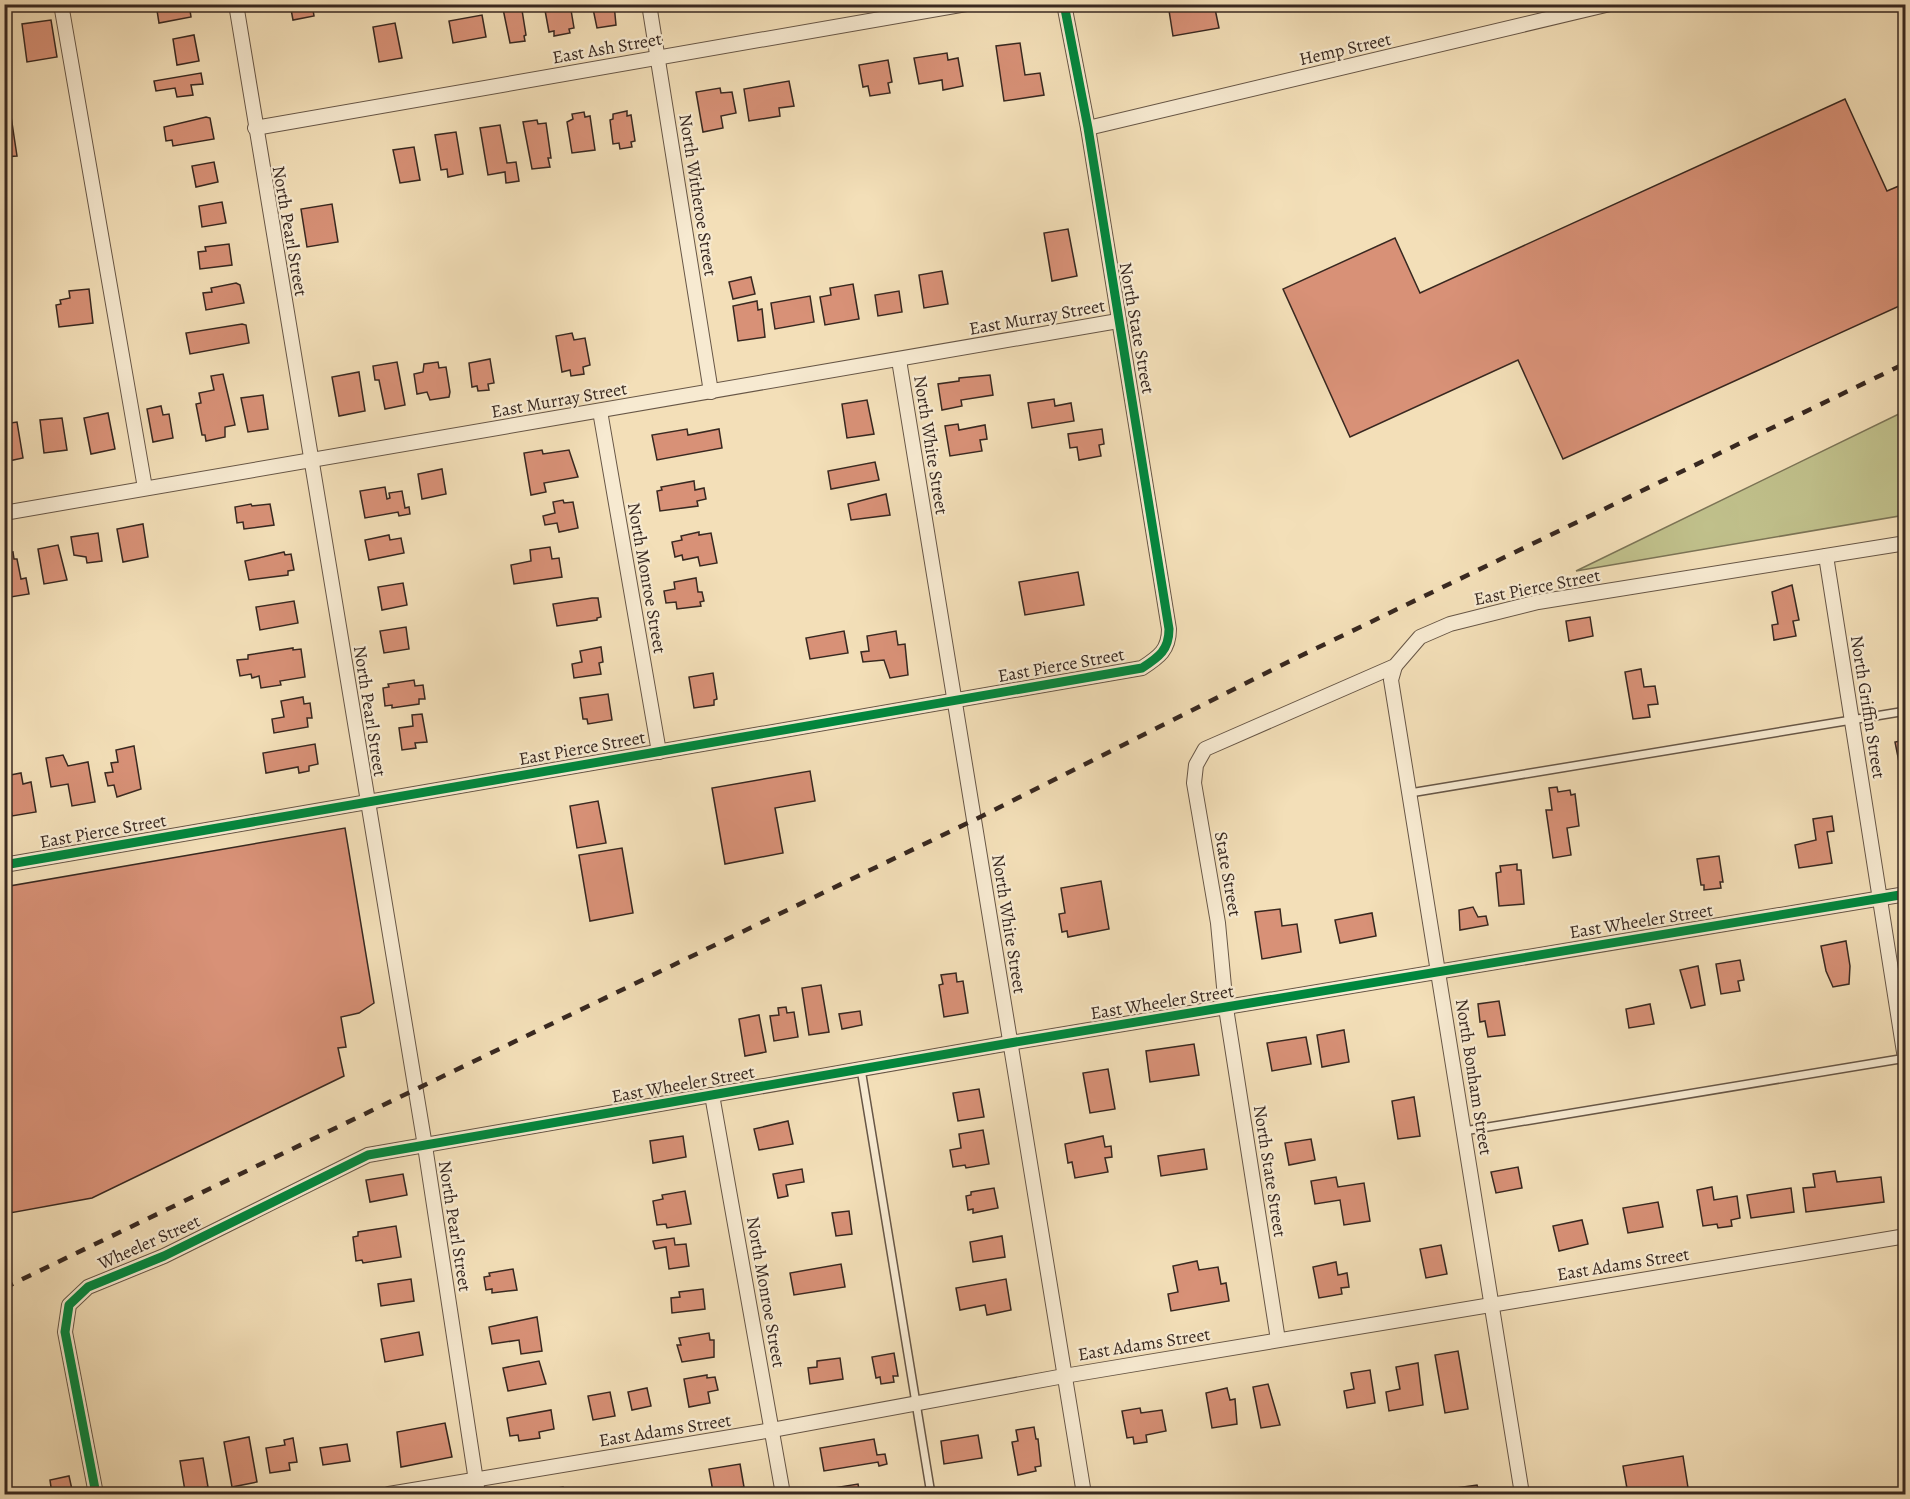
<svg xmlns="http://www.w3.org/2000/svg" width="1910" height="1499" viewBox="0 0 1910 1499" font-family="Alegreya,serif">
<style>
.green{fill:#c0c08b;stroke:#7c7456;stroke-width:1.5}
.building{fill:#d89177;stroke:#382820;stroke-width:1.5}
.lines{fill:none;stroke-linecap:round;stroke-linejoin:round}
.lane-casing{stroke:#675646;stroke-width:10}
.street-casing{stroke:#675646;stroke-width:16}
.lane{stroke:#f7ead1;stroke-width:7}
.street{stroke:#f7ead1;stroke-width:14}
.rail{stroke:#382820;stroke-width:4.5;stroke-dasharray:10 10;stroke-linecap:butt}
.cycleway-casing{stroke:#f7ead1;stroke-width:13}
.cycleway{stroke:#00873e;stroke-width:9}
.labels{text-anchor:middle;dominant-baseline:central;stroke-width:4.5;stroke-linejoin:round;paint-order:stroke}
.street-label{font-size:18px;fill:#382820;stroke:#f7ead1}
</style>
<rect width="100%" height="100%" fill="#f3dfb8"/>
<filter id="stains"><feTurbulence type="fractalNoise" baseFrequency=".00333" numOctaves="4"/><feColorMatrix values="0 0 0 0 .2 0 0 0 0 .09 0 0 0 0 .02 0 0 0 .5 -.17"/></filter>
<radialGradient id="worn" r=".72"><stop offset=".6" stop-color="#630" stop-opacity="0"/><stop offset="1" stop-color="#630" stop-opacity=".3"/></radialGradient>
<polygon class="green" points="1905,411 1905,515 1576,571"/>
<g class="building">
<polygon points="156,4 189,4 191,17 159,23"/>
<polygon points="290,4 312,4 314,16 293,20"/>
<polygon points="502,4 521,4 526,35 524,36 525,41 510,43"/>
<polygon points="570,4 574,28 569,29 570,33 554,36 554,31 549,32 544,5"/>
<polygon points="592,4 614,4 616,25 597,28"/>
<polygon points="687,4 708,4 709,7 688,10"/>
<polygon points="1168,4 1214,4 1219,28 1173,36"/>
<polygon points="482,15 486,37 453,43 449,21"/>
<polygon points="51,20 57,57 27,62 22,24"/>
<polygon points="395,23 402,58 379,62 373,27"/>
<polygon points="194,35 199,61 177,65 173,39"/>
<polygon points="1020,43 1025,75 1040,73 1044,95 1004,101 996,46"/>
<polygon points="947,53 948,60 958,58 963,86 943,90 942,80 919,84 914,58"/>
<polygon points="888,60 892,82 888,83 890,93 870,96 868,86 863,87 859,65"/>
<polygon points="201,73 203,84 191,85 193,95 177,97 175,88 156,91 154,81"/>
<polygon points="789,81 794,106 779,108 780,116 749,121 744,89"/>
<polygon points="720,88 721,93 732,92 736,113 721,116 723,128 703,132 696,92"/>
<polygon points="1845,99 1887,191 1906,183 1906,303 1563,459 1518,360 1350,437 1283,289 1395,238 1420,293"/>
<polygon points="9,103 17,156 4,157 4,104"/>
<polygon points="627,111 627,116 631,115 635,141 631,142 632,147 620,149 619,143 613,144 610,120 613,119 613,114"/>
<polygon points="584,112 585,117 590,116 595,150 572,153 567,122 573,119 572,114"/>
<polygon points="206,117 210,118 214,139 173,146 172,140 166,141 164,127"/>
<polygon points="537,120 538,124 546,123 551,158 548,158 550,167 532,169 523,122"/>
<polygon points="500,125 507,163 516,162 519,181 506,183 505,172 488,175 480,128"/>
<polygon points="456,132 463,174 448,177 447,169 441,170 435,135"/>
<polygon points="414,147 420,180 400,183 393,150"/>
<polygon points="214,162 218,182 196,187 192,166"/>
<polygon points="222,202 226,223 202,227 199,206"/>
<polygon points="332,204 338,242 307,247 301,209"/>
<polygon points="1068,229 1077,276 1052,281 1044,233"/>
<polygon points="229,244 232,265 200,269 198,252 206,251 205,247"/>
<polygon points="942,271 948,304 924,308 919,275"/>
<polygon points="751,277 755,294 733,299 729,282"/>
<polygon points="236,283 240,285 244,303 206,310 203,293 212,292 211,288"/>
<polygon points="853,284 859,319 825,325 820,297 831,295 830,288"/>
<polygon points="89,289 93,323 59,327 56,305 61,304 60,300 70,298 69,291"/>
<polygon points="899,291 902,312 878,316 875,295"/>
<polygon points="810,296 814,322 775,329 771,303"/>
<polygon points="757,301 758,310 762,309 765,337 738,341 733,306"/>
<polygon points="242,324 246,325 249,343 190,354 186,333"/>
<polygon points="572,333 574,340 585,338 590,365 583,367 584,374 571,376 570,370 562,372 556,336"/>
<polygon points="490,359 494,383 488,384 489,390 478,391 477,386 472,387 469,363"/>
<polygon points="397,362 405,405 385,409 379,380 375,380 373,366"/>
<polygon points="438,362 439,368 446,367 450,392 449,397 430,400 427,392 417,394 414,374 423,372 424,364"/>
<polygon points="359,372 365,411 339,416 332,377"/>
<polygon points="223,374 235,425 225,427 225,437 206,441 205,435 202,435 196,404 201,403 199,393 214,390 211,376"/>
<polygon points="990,375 993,395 961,400 962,406 942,410 938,384 959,381 959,378"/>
<polygon points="263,395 268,429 248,432 241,398"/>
<polygon points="1054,399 1055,406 1071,403 1074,421 1032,428 1028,403"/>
<polygon points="867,400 874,434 847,438 842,404"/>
<polygon points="161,406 163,415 169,414 173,438 153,442 147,409"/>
<polygon points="108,413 115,449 91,454 84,418"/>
<polygon points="62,418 67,450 44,453 40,420"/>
<polygon points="17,422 23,458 4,462 4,424"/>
<polygon points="958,424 959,430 985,425 987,439 980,440 982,451 950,456 945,426"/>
<polygon points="687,429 688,435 719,429 722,448 657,460 652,435"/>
<polygon points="1102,429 1104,444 1099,445 1101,456 1079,460 1077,447 1070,448 1068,434"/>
<polygon points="542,450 543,454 569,450 578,477 544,483 546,492 531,495 524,453"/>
<polygon points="875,462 879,480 831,489 828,471"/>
<polygon points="442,469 446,494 422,499 418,474"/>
<polygon points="694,481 695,490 704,488 706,499 697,501 698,506 660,511 657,491 662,490 661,487"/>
<polygon points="385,487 387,499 390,498 389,493 402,491 405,508 409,507 410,514 399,516 398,512 365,518 360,491"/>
<polygon points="886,494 890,515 851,520 848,504"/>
<polygon points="563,500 564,503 573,502 578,528 559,532 557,523 545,525 543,516 555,513 553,502"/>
<polygon points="251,504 252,506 270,504 274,525 244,529 243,522 237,523 235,507"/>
<polygon points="143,524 148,557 123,562 117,529"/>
<polygon points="699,532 699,535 711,533 717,563 700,566 698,557 683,560 682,555 675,557 672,542 682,540 681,536"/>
<polygon points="98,533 102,561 87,563 86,557 74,555 71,537"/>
<polygon points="389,535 390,540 401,538 404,553 369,560 365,540"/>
<polygon points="58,545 67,580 44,584 38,549"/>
<polygon points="550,547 552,559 559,558 562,577 514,584 511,565 531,561 530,550"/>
<polygon points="13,552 14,559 17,559 21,579 26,578 29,594 10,597 11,602 4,603 4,554"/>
<polygon points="284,552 285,555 291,554 294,570 288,571 288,575 249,580 245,561"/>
<polygon points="1078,572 1084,605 1025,615 1019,582"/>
<polygon points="696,578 698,592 702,592 704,601 700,602 701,606 677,609 676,602 666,603 664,591 675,589 674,582"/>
<polygon points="403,583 407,605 382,610 378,587"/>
<polygon points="1792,585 1799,620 1793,621 1796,636 1774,640 1772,625 1778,624 1772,592"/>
<polygon points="592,598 598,598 601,617 597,618 597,620 557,626 553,604"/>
<polygon points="294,601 298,623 260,630 256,607"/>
<polygon points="1590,617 1593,636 1569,641 1566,621"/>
<polygon points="406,627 409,649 384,653 380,631"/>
<polygon points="844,631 848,653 810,659 806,638"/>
<polygon points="896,631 898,645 905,644 908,675 890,678 884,660 863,662 861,652 869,651 867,636"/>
<polygon points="601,647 603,662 599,663 601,674 574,678 572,664 582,662 580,651"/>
<polygon points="293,648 293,650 301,649 305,677 280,681 281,685 261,688 259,676 252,678 251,674 240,676 237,660 248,659 248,655"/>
<polygon points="1641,669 1644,687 1655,686 1658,704 1648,705 1650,717 1633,719 1625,672"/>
<polygon points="713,673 717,699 714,700 714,705 694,708 689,677"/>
<polygon points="414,680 415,686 423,685 425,699 419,699 419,704 392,708 392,705 385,706 383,688 389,687 388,684"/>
<polygon points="608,694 612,720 588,724 587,719 583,719 580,698"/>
<polygon points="303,697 304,704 310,703 312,718 307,718 308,727 274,733 272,719 284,717 281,701"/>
<polygon points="422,714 427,742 415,743 416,748 402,750 399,728 413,726 412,715"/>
<polygon points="1906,740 1906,787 1904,787 1895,742"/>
<polygon points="315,744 318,764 309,766 309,771 299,773 298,767 266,773 263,753"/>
<polygon points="134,746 141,789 117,797 114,785 108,786 105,773 113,772 111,763 118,762 116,750"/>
<polygon points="63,755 68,766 88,762 95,802 72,806 68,784 51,787 46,758"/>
<polygon points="810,771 815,801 775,808 783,853 725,864 712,788"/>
<polygon points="21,773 23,784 31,782 36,812 12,816 5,776"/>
<polygon points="1557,787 1558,792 1570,790 1571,795 1575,794 1579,826 1567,828 1571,855 1553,858 1546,810 1552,810 1549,788"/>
<polygon points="598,801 606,843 577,848 570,806"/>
<polygon points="1832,816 1834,831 1827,832 1832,863 1799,868 1795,845 1816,840 1813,819"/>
<polygon points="345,828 374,1003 359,1013 341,1017 346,1047 338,1048 344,1076 92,1198 10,1213 4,1190 4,887"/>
<polygon points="622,848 633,913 590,921 579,855"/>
<polygon points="1719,856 1723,882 1720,882 1721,888 1704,890 1704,885 1701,885 1697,859"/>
<polygon points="1517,864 1517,870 1521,870 1524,904 1499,906 1496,873 1501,872 1500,866"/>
<polygon points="1101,881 1109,929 1068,937 1067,931 1062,932 1059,914 1065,913 1061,888"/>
<polygon points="1473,907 1478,917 1486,916 1488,925 1460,930 1459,910"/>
<polygon points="1280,909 1282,926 1297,924 1301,952 1262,959 1255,912"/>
<polygon points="1372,913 1376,936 1340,943 1335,920"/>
<polygon points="1846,941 1850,966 1849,984 1833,987 1826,971 1821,946"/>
<polygon points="1740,960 1744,980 1738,981 1740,991 1721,994 1716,964"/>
<polygon points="1698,966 1705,1005 1691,1008 1680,970"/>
<polygon points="956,973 957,982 963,981 968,1013 944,1017 939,985 943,984 941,975"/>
<polygon points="821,985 829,1032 809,1035 802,988"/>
<polygon points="1499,1001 1505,1035 1488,1037 1485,1021 1480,1022 1478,1004"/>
<polygon points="1650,1004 1654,1024 1629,1028 1626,1009"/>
<polygon points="786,1007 787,1013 794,1012 798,1037 774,1041 770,1016 779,1015 778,1008"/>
<polygon points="860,1011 862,1025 842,1029 839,1014"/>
<polygon points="759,1015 766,1052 745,1056 739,1019"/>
<polygon points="1344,1030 1349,1062 1322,1067 1317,1035"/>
<polygon points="1306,1037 1311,1064 1272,1071 1267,1043"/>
<polygon points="1194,1044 1199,1075 1150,1082 1146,1051"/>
<polygon points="1108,1069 1115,1109 1090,1113 1083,1073"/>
<polygon points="979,1089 984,1117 958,1121 953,1093"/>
<polygon points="1414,1097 1420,1136 1398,1139 1392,1101"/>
<polygon points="788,1121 793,1144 759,1150 754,1129"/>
<polygon points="983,1130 989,1164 966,1168 965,1165 953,1167 950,1150 961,1148 959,1134"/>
<polygon points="683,1136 686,1157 653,1163 650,1141"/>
<polygon points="1103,1136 1105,1147 1111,1146 1112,1157 1105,1158 1108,1172 1075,1178 1072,1162 1068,1163 1065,1144"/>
<polygon points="1311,1139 1315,1160 1289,1165 1285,1143"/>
<polygon points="1204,1149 1207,1169 1161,1176 1158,1156"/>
<polygon points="1518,1167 1522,1188 1496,1193 1491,1172"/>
<polygon points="802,1169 804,1182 786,1185 788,1196 778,1198 773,1174"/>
<polygon points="1835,1171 1837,1182 1881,1177 1884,1202 1806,1212 1803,1188 1815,1187 1813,1174"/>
<polygon points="403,1174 407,1195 370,1202 366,1180"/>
<polygon points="1336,1177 1338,1187 1364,1183 1370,1221 1344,1225 1340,1200 1315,1204 1311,1181"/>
<polygon points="1712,1187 1714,1200 1737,1196 1740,1218 1731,1220 1732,1226 1718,1228 1717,1224 1703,1226 1697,1190"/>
<polygon points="994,1188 998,1208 973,1213 973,1209 968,1210 966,1196 971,1195 971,1192"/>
<polygon points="1791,1188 1794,1212 1751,1218 1747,1195"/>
<polygon points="685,1191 691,1224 667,1228 666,1224 657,1225 653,1201 663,1199 662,1195"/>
<polygon points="1658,1202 1663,1227 1628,1233 1623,1208"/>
<polygon points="849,1211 852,1234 836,1236 832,1213"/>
<polygon points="1582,1220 1588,1244 1559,1251 1553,1226"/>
<polygon points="396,1226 401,1257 363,1263 362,1260 356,1261 353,1237 358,1236 358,1232"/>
<polygon points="1002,1236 1005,1257 973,1262 970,1242"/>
<polygon points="674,1238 675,1245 686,1244 689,1266 669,1269 666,1247 655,1249 653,1241"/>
<polygon points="1441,1245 1447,1274 1426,1278 1420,1249"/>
<polygon points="1197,1261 1199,1270 1218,1267 1221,1284 1226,1283 1229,1301 1171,1311 1168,1294 1178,1292 1173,1266"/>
<polygon points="1336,1262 1338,1275 1347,1273 1349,1287 1341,1288 1342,1294 1319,1298 1313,1267"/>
<polygon points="841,1264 845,1287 794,1295 790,1273"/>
<polygon points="513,1269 517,1290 492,1293 492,1289 486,1290 484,1277 490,1276 489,1273"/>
<polygon points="411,1279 414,1301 381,1306 378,1284"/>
<polygon points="1006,1279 1011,1310 987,1315 985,1305 960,1310 956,1288"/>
<polygon points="703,1289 705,1309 672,1313 671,1298 680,1297 679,1292"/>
<polygon points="537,1317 542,1351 521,1354 519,1340 492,1344 489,1327"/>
<polygon points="419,1332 423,1355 385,1362 381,1339"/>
<polygon points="709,1333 710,1340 714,1340 714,1357 682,1362 677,1345 681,1345 679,1338"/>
<polygon points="1458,1351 1468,1409 1445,1413 1435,1355"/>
<polygon points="894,1353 898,1376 893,1376 894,1382 881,1384 880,1377 876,1378 872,1357"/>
<polygon points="840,1358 843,1379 810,1384 808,1368 817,1367 817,1361"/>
<polygon points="539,1361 546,1384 508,1391 503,1368"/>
<polygon points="1418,1363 1423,1405 1389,1411 1386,1392 1400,1389 1396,1367"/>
<polygon points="1370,1370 1375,1403 1347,1408 1344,1391 1354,1389 1351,1373"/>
<polygon points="707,1375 707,1378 715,1377 718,1390 708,1392 710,1403 689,1407 684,1379"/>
<polygon points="1268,1384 1280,1425 1261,1428 1253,1387"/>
<polygon points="647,1388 651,1406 632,1410 628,1392"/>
<polygon points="1227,1388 1230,1400 1235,1399 1237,1424 1212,1428 1206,1393"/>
<polygon points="610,1392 615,1416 593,1420 588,1396"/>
<polygon points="1140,1408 1141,1413 1162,1410 1166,1431 1146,1435 1147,1442 1134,1444 1133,1437 1127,1438 1122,1411"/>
<polygon points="551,1410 554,1429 539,1432 540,1438 519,1441 518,1435 510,1436 507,1418"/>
<polygon points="445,1423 452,1457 401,1467 397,1432"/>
<polygon points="1034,1427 1036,1439 1038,1439 1041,1466 1035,1467 1036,1471 1018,1475 1012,1442 1018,1441 1016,1430"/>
<polygon points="978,1435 982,1458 944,1464 941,1441"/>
<polygon points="249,1437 257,1482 232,1487 224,1442"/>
<polygon points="293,1438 297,1462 289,1463 290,1470 270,1473 266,1448 285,1445 284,1440"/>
<polygon points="874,1439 877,1455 885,1454 887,1464 879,1466 878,1462 824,1471 820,1448"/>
<polygon points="347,1444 350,1461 323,1465 320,1448"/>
<polygon points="1683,1456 1689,1494 1628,1494 1623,1466"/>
<polygon points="203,1458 208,1487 185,1491 180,1461"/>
<polygon points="740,1464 744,1487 713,1492 709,1469"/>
<polygon points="69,1476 73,1494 52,1494 50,1480"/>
<polygon points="858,1484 860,1494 828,1494 827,1489"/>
<polygon points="1477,1485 1478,1488 1482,1488 1483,1494 1428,1494 1428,1492"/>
<polygon points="563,1487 564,1494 520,1494"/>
</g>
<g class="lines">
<g class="lane-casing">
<g id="lane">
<polyline points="1410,793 1906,711"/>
<polyline points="861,1069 931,1494"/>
<polyline points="1464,1131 1906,1058"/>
</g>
</g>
<g class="street-casing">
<g id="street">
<polyline points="61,4 145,488"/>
<polyline points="236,4 425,1146 478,1494"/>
<polyline points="649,4 711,392"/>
<polyline points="255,128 966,4"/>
<polyline points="1088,128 1610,4"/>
<polyline points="899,360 1084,1494"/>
<polyline points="600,411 659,752"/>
<polyline points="4,513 1118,321"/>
<polyline points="1826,556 1906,1065"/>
<polyline points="1395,666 1391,680 1522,1494"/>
<path d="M4 865 1142 668C1159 657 1169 650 1169 629L1088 128 1064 4"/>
<polyline points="712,1095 783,1494"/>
<polyline points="1278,1340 1226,1008 1218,923 1194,783 1196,765 1205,749 1395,666 1420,637 1450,624 1538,602 1906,543"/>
<polyline points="96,1494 65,1332 69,1305 88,1287 164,1256 368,1155 1010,1043 1906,894"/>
<polyline points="389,1494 772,1430 1064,1376 1906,1236"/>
</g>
</g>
<use href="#lane" class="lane"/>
<use href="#street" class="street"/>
<polyline class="rail" points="4,1288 974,820 1288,662 1906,363"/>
<g class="cycleway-casing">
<g id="cycleway">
<path d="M4 865 1142 668C1159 657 1169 650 1169 629L1088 128 1064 4"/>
<polyline points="96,1494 65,1332 69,1305 88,1287 164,1256 368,1155 1010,1043 1906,894"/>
</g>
</g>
<use href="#cycleway" class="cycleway"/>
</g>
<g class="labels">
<g class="street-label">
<text transform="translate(607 48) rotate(-10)">East Ash Street</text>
<text transform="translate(1345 49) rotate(-13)">Hemp Street</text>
<text transform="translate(698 195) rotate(81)">North Witheroe Street</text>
<text transform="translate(290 231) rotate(80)">North Pearl Street</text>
<text transform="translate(1037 317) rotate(-10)">East Murray Street</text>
<text transform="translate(1137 328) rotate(80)">North State Street</text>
<text transform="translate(559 400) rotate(-10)">East Murray Street</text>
<text transform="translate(931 445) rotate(81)">North White Street</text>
<text transform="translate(647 578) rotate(80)">North Monroe Street</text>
<text transform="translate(1537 587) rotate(-11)">East Pierce Street</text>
<text transform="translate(1061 665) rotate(-10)">East Pierce Street</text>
<text transform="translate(1868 707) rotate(81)">North Griffin Street</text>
<text transform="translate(370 711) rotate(81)">North Pearl Street</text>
<text transform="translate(582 748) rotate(-10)">East Pierce Street</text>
<text transform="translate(103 831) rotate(-10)">East Pierce Street</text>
<text transform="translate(1228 874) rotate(80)">State Street</text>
<text transform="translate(1641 921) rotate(-9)">East Wheeler Street</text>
<text transform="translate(1009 924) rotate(81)">North White Street</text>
<text transform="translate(1162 1002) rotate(-9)">East Wheeler Street</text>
<text transform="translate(1474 1077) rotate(81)">North Bonham Street</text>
<text transform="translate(683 1084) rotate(-10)">East Wheeler Street</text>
<text transform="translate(1270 1171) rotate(81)">North State Street</text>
<text transform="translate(455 1226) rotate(81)">North Pearl Street</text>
<text transform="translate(149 1242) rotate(-24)">Wheeler Street</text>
<text transform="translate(1623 1264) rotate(-9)">East Adams Street</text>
<text transform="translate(766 1292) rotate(80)">North Monroe Street</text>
<text transform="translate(1144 1344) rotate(-9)">East Adams Street</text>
<text transform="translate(665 1430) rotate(-9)">East Adams Street</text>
</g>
</g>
<rect width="1910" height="1499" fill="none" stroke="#f3dfb8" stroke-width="24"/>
<rect x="6" y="6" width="1898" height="1487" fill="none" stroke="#382820" stroke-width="3"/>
<rect x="12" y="12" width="1886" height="1475" fill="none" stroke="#382820" stroke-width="1.5"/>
<rect width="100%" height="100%" filter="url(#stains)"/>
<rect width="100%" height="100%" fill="url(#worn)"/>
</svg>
